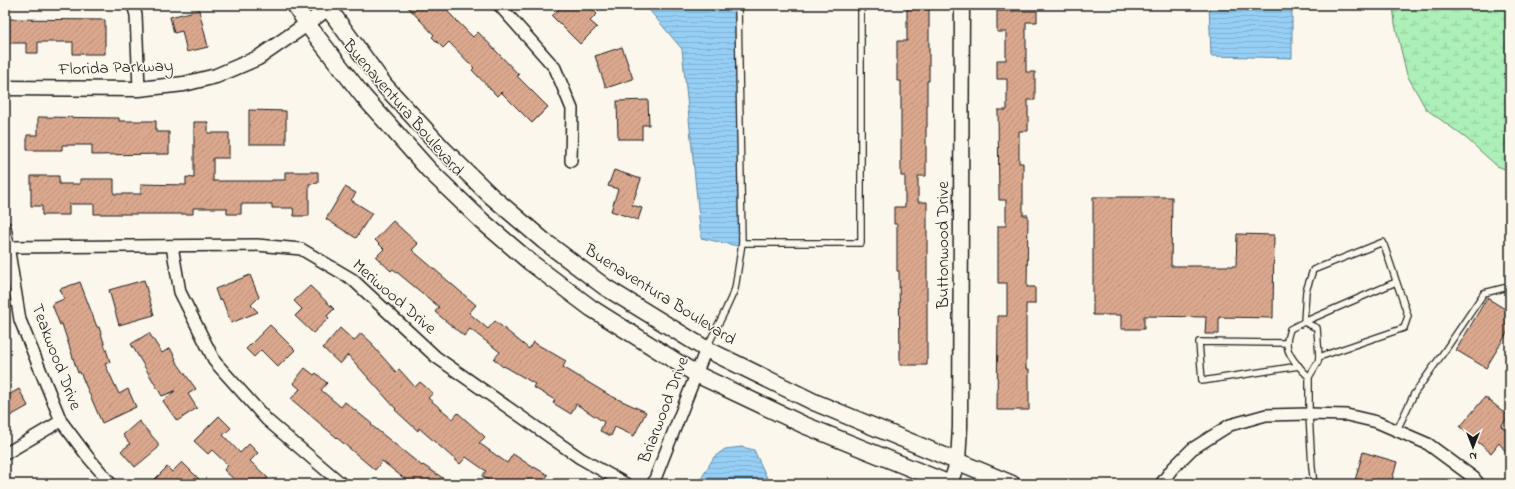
<svg xmlns="http://www.w3.org/2000/svg" width="1515" height="489" viewBox="0 0 1515 489" font-family="'Indie Flower',sans-serif">
<style>
.wetland{fill:url(#wetland-marsh);stroke:#64866a}
.water{fill:url(#water-rules);stroke:#65879e}
.building{fill:url(#building-hatch);stroke:#1c1c1c}
.lines{fill:none;stroke-linecap:round;stroke-linejoin:round}
.service-casing{stroke:#1c1c1c;stroke-width:8}
.minor-casing{stroke:#1c1c1c;stroke-width:14}
.tertiary-casing{stroke:#1c1c1c;stroke-width:17}
.secondary-casing{stroke:#1c1c1c;stroke-width:19}
.service{stroke:#fbf7ec;stroke-width:5.5}
.minor{stroke:#fbf7ec;stroke-width:11}
.tertiary{stroke:#fbf7ec;stroke-width:14}
.secondary{stroke:#fbf7ec;stroke-width:16}
.labels{text-anchor:middle;dominant-baseline:central;stroke-width:3;stroke-linejoin:round;paint-order:stroke}
.street-label{font-size:17px;fill:#1c1c1c;stroke:#fbf7ec}
</style>
<defs>
<pattern id="wetland-marsh" width="20" height="14" patternUnits="userSpaceOnUse"><rect width="20" height="14" fill="#acefb8"/><path d="M1 5h8M5 5V1M11 12h8M15 12V8" fill="none" stroke="#93cc9e"/></pattern>
<pattern id="water-rules" width="6" height="5" patternUnits="userSpaceOnUse"><rect width="6" height="5" fill="#96cff5"/><path d="M0 2.5h6" fill="none" stroke="#81b1d1"/></pattern>
<pattern id="building-hatch" width="6" height="6" patternUnits="userSpaceOnUse"><rect width="6" height="6" fill="#dba88e"/><path d="M-1 1l2-2M0 6l6-6M5 7l2-2" fill="none" stroke="#bb907a"/></pattern>
</defs>
<rect width="100%" height="100%" fill="#fbf7ec"/>
<filter id="ink" filterUnits="userSpaceOnUse"><feTurbulence type="fractalNoise" baseFrequency=".025" numOctaves="2"/><feDisplacementMap in="SourceGraphic" scale="8" xChannelSelector="R" yChannelSelector="G"/><feConvolveMatrix kernelMatrix="1 2 1 2 8 2 1 2 1" color-interpolation-filters="sRGB"/></filter>
<g filter="url(#ink)">
<polygon class="wetland" points="1393,5 1510,5 1510,171 1497,166 1467,139 1426,109 1407,75 1395,24"/>
<g class="water">
<polygon points="645,5 734,5 742,247 701,238 682,49"/>
<polygon points="1209,5 1292,5 1292,58 1211,56"/>
<polygon points="742,447 754,450 767,478 768,484 698,484 714,457 725,449"/>
</g>
<g class="building">
<polygon points="406,5 456,5 448,12 473,37 478,32 519,75 517,76 548,107 532,123 501,92 497,96 472,70 474,68 449,42 443,48 432,37 434,35"/>
<polygon points="563,5 588,5 597,14 590,21 597,27 580,44 552,16"/>
<polygon points="907,5 929,5 929,81 927,81 927,127 926,127 926,176 918,176 918,202 927,202 927,365 900,365 899,271 897,271 897,224 894,224 894,207 905,207 905,176 901,176 901,81 897,81 897,41 907,41"/>
<polygon points="199,10 208,47 187,52 182,31 174,33 170,17"/>
<polygon points="997,11 1037,11 1037,22 1026,22 1026,72 1035,72 1035,100 1028,100 1028,131 1019,131 1019,163 1023,163 1023,215 1028,215 1027,287 1035,287 1035,304 1026,304 1026,369 1029,369 1029,410 997,410 998,316 1007,316 1007,283 998,283 998,226 1006,226 1006,200 999,200 998,110 1007,110 1007,79 997,79 997,60 1006,60 1006,32 997,32"/>
<polygon points="5,19 105,20 105,54 73,54 73,42 38,42 38,53 26,53 26,43 5,43"/>
<polygon points="622,47 633,79 606,88 595,56"/>
<polygon points="648,100 649,125 642,125 642,139 618,139 617,101"/>
<polygon points="249,110 286,111 286,144 249,144"/>
<polygon points="38,117 119,118 119,121 156,121 156,132 169,132 169,154 92,155 92,145 62,145 62,150 27,150 27,135 38,135"/>
<polygon points="194,122 208,122 208,133 229,133 229,158 213,158 213,181 272,181 272,180 285,180 285,172 318,172 318,183 309,184 309,216 294,216 293,208 272,208 272,204 241,204 241,214 227,214 227,208 193,208 193,214 94,214 94,204 69,204 69,215 42,215 42,206 31,206 31,176 59,176 59,184 80,184 80,179 114,179 114,194 141,194 141,184 186,185 186,177 194,178"/>
<polygon points="614,170 641,179 632,205 642,208 638,220 611,211 618,189 608,186"/>
<polygon points="345,187 356,193 351,200 372,213 356,238 326,219"/>
<polygon points="1093,197 1172,197 1171,266 1236,266 1237,234 1274,235 1273,318 1219,317 1219,334 1205,334 1206,317 1144,316 1144,329 1121,329 1121,315 1093,315"/>
<polygon points="393,221 418,244 412,250 476,305 469,313 488,329 495,321 529,349 533,342 566,361 563,367 609,395 646,412 634,436 615,427 611,436 600,431 604,422 576,404 571,414 553,403 555,400 533,387 535,384 504,366 503,367 494,359 500,352 470,329 464,336 435,312 439,307 393,269 391,271 376,257 384,249 375,240"/>
<polygon points="250,275 259,297 251,305 258,312 231,323 222,299 219,300 215,289"/>
<polygon points="144,280 154,315 119,325 109,290"/>
<polygon points="80,282 97,327 99,327 110,362 105,364 119,394 128,389 136,407 102,423 80,372 78,373 62,324 60,325 52,304 64,299 60,289"/>
<polygon points="310,286 334,309 327,316 329,318 313,333 295,316 302,309 294,301"/>
<polygon points="1487,298 1510,312 1510,328 1486,368 1456,350"/>
<polygon points="270,325 295,350 278,367 261,350 254,357 246,349"/>
<polygon points="340,328 354,341 361,333 373,344 372,345 396,372 399,369 415,387 420,382 433,393 428,398 453,419 458,413 485,437 479,443 507,463 513,454 534,468 534,467 548,475 542,484 494,484 482,476 486,471 466,457 460,464 419,428 418,431 395,410 396,409 348,355 340,364 323,348"/>
<polygon points="149,333 162,353 170,348 176,359 175,360 196,389 188,394 197,408 177,421 163,401 175,391 162,396 131,344"/>
<polygon points="305,368 314,375 316,373 327,383 321,390 341,407 345,402 372,424 371,425 422,466 423,465 452,484 411,484 382,461 375,470 291,399 300,389 293,383"/>
<polygon points="19,389 28,406 5,419 5,397"/>
<polygon points="1485,397 1509,416 1501,426 1510,433 1510,457 1499,443 1491,453 1460,427"/>
<polygon points="219,416 231,428 223,435 240,453 249,444 258,453 250,461 268,478 263,484 239,484 224,470 228,465 212,450 208,454 194,441"/>
<polygon points="139,421 158,443 158,448 135,467 121,451 130,444 123,435"/>
<polygon points="1363,452 1397,462 1391,484 1354,484"/>
<polygon points="182,462 204,484 150,484 167,467 172,472"/>
</g>
<g class="lines">
<g class="service-casing">
<g id="service">
<polyline points="742,243 861,243 861,5"/>
<polyline points="1287,343 1199,342 1202,381 1299,366"/>
<polyline points="707,347 726,309 735,289 742,243 738,5"/>
<polyline points="1319,357 1404,328 1408,316 1383,242 1313,270 1306,291 1304,322 1396,282"/>
<path d="M1309 377C1300 368 1286 355 1287 342 1287 338 1289 333 1290 329L1304 322 1317 328 1319 357 1318 362 1309 377V414L1312 468 1314 484"/>
<polyline points="1397,430 1414,394 1446,349 1484,293 1508,287 1510,288"/>
</g>
</g>
<g class="minor-casing">
<g id="minor">
<polyline points="133,5 136,15 139,89"/>
<polyline points="499,5 555,68 572,109 571,161"/>
<polyline points="5,227 20,320 61,421 88,457 111,484"/>
<polyline points="172,246 180,292 215,362 267,420 342,484"/>
<polyline points="8,247 257,245 301,249 352,279 436,357 580,458 626,484"/>
<polyline points="5,454 61,421"/>
<polyline points="653,484 706,349"/>
<polyline points="1161,484 1172,469 1192,449 1230,425 1266,415 1309,414 1347,415 1377,422 1428,444 1474,478 1479,484"/>
</g>
</g>
<g class="tertiary-casing">
<g id="tertiary">
<polyline points="5,88 139,89 184,84 216,76 258,58 307,24 328,8"/>
<polyline points="950,484 958,461 960,427 962,5"/>
</g>
</g>
<g class="secondary-casing">
<g id="secondary">
<polyline points="295,5 307,24 363,96 429,170 482,221 530,262 591,308 696,374 804,425 950,484"/>
<polyline points="326,5 385,86 443,149 490,195 544,241 605,287 706,349 814,402 1012,484"/>
</g>
</g>
<use href="#service" class="service"/>
<use href="#minor" class="minor"/>
<use href="#tertiary" class="tertiary"/>
<use href="#secondary" class="secondary"/>
</g>
</g>
<g class="labels">
<g class="street-label">
<text transform="translate(116 68) rotate(-2)">Florida Parkway</text>
<text transform="translate(403 108) rotate(49)">Buenaventura Boulevard</text>
<text transform="translate(943 245) rotate(-90)">Buttonwood Drive</text>
<text transform="translate(660 295) rotate(32)">Buenaventura Boulevard</text>
<text transform="translate(394 297) rotate(41)">Meriwood Drive</text>
<text transform="translate(56 357) rotate(69)">Teakwood Drive</text>
<text transform="translate(664 410) rotate(-69)">Briarwood Drive</text>
</g>
</g>
<rect width="1515" height="489" fill="none" stroke="#fbf7ec" stroke-width="20"/>
<rect x="10" y="10" width="1495" height="469" fill="none" stroke="#1c1c1c" stroke-width="1.5" filter="url(#ink)"/>
<g transform="translate(1473 447) rotate(180)" stroke="#fbf7ec" stroke-width="3" paint-order="stroke">
<path d="M0-3L7 15L0 10L-7 15Z" fill="#1c1c1c"/>
<text y="-6" font-size="11" font-weight="bold" text-anchor="middle" fill="#1c1c1c">N</text>
</g>
</svg>
